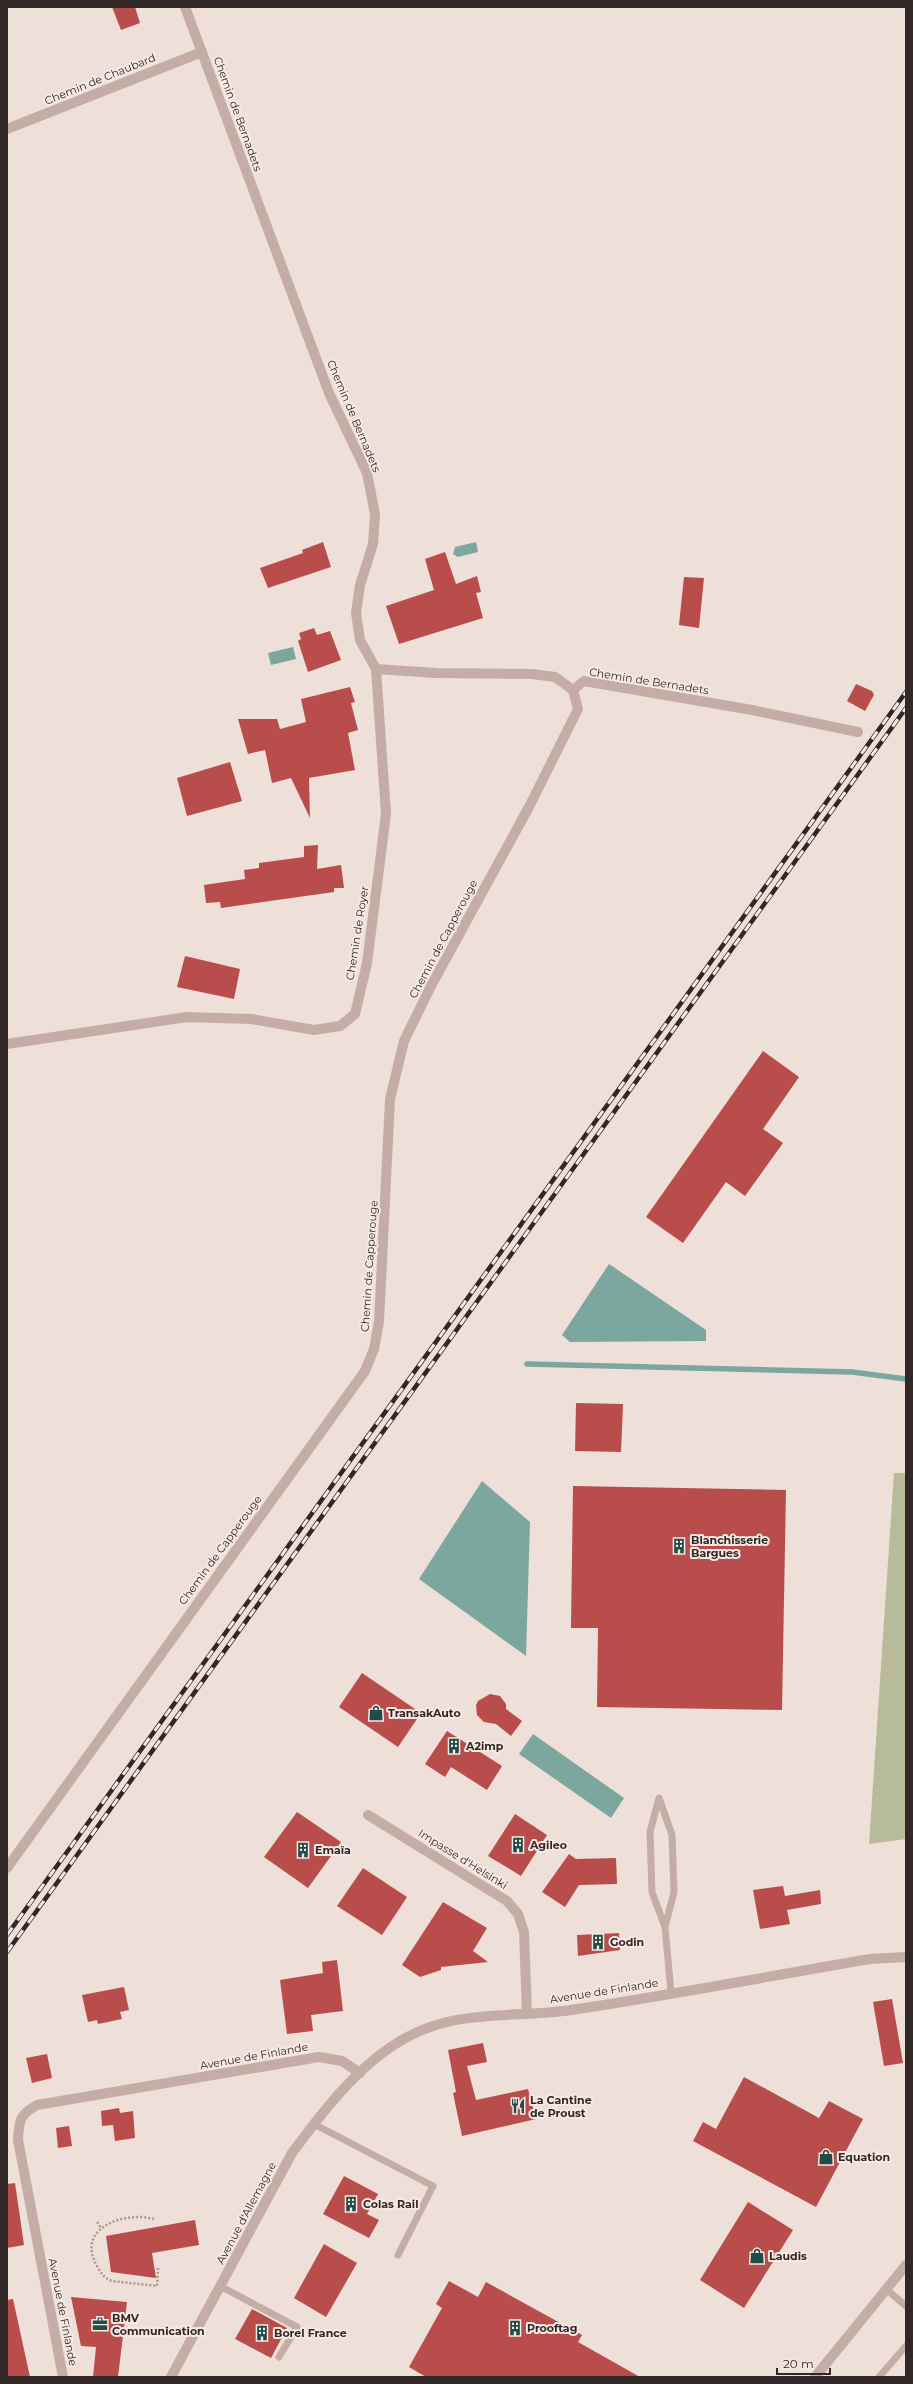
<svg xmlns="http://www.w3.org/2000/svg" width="913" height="2384" viewBox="0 0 913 2384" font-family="Montserrat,sans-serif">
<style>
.green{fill:#b7bb9a}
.water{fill:#7ba79f}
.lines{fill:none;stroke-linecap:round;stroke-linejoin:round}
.stream{stroke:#7ba79f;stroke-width:5.5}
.building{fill:#b84d4c}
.path{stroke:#af9791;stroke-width:2.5;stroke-dasharray:2 2;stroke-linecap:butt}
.service{stroke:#c4ada6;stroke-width:7}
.minor{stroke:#c4ada6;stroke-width:10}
.tertiary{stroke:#c4ada6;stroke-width:10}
.rail-casing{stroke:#312726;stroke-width:4.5}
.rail{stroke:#f6e9e4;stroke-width:3;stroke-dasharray:9;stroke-linecap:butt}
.labels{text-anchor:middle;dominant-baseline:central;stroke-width:4;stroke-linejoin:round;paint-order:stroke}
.street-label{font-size:11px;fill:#312726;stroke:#f6e9e4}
.poi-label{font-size:11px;font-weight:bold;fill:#312726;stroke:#f6e9e4;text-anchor:start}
</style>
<rect width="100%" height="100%" fill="#eedfd8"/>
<polygon class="green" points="894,1473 906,1473 906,1839 869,1844"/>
<g class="water">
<polygon points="476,542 478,552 458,557 453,554 455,547"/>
<polygon points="293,647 296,659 271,665 268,653"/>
<polygon points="609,1264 706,1330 706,1341 570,1342 562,1335"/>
<polygon points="482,1481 530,1522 526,1656 419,1579"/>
<polygon points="533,1734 624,1798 611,1818 519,1754"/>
</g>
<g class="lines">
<polyline class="stream" points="527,1364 852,1372 906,1379"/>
</g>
<g class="building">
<polygon points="112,7 135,7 140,23 121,30"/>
<polygon points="323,542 331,567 268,588 260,568 303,553 302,550"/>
<polygon points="445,552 456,584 477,576 481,592 476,593 483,618 399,644 386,606 434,590 425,559"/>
<polygon points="684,577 704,578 699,628 679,625"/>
<polygon points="314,628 317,635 330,631 341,660 308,672 298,641 301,639 299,633"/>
<polygon points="856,684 872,691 874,695 865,711 847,701"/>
<polygon points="350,687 355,702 351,703 358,730 348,733 355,770 309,778 310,818 291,778 272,783 265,750 248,754 238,719 277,719 280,729 306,722 301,699"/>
<polygon points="230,762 242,801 187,816 177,778"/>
<polygon points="318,845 317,869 341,865 344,888 334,888 334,892 221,908 220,902 206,903 204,885 245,879 244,870 259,868 259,863 304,857 304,846"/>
<polygon points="185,956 240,969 234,999 177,987"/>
<polygon points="763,1051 799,1077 763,1129 783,1143 745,1196 726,1182 683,1243 646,1217"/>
<polygon points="576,1403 623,1404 621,1452 575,1451"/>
<polygon points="573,1486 786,1490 782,1710 597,1707 598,1628 571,1628"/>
<polygon points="362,1673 421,1713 398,1747 339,1707"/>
<polygon points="490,1694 500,1696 506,1704 506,1709 522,1721 511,1736 496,1724 484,1722 477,1715 476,1705 478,1701"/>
<polygon points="447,1731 502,1766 487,1790 451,1767 445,1777 425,1764"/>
<polygon points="297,1812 341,1842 308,1888 264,1857"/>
<polygon points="515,1814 547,1835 521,1876 488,1856"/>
<polygon points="569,1854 576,1859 616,1858 617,1884 579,1885 565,1907 542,1892"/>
<polygon points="363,1868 407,1897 382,1935 337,1906"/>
<polygon points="783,1886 785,1896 820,1890 821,1904 787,1910 790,1924 760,1929 753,1890"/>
<polygon points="443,1902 487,1928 473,1951 488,1962 441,1967 441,1970 420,1977 402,1965"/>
<polygon points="619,1933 620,1950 578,1956 577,1935"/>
<polygon points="337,1960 343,2011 311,2015 313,2031 287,2034 280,1980 323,1973 322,1962"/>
<polygon points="124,1987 129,2010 120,2012 122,2019 98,2024 97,2020 88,2022 82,1995"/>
<polygon points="892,1999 903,2063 884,2066 873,2002"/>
<polygon points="483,2043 487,2062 467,2066 476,2100 528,2089 536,2119 462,2136 453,2093 456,2092 448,2050"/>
<polygon points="47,2054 52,2078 32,2083 26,2058"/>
<polygon points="744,2077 819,2118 829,2101 863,2119 816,2207 693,2141 703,2122 716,2129"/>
<polygon points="119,2108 120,2113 133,2111 135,2138 115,2141 113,2125 102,2126 101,2111"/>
<polygon points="69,2126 72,2146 58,2148 56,2128"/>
<polygon points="344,2176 378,2194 367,2214 379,2220 369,2238 323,2214"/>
<polygon points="15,2183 24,2245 7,2248 7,2184"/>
<polygon points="748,2202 793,2230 744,2308 700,2280"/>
<polygon points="195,2220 199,2245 152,2253 156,2278 111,2272 106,2236"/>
<polygon points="324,2244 357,2263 326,2317 294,2298"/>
<polygon points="449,2281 478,2297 486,2282 582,2335 578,2342 640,2377 426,2377 409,2367 442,2308 436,2304"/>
<polygon points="71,2297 127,2302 118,2377 93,2377 96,2347 81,2346"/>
<polygon points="13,2299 30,2377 7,2377 7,2300"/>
<polygon points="252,2309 287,2328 271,2358 235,2339"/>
</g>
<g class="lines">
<g class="path">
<path d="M154 2219C124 2211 75 2228 97 2266 101 2273 104 2278 112 2281L157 2286 158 2268"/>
<polyline points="97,2222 101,2228"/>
</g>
<g class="service">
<polyline points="665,1927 674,1892 672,1835 659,1798 650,1832 652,1892 665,1927 671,1992"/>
<polyline points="314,2124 433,2186 398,2255"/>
<polyline points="220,2286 297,2327 279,2357"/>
<polyline points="886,2289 906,2306"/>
<polyline points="879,2377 906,2346"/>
</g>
<g class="minor">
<polyline points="185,7 329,393 367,473 375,514 373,544 360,585 356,613 360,640 376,669 436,673 532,674 555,677 573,690 584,681 752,710 858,732"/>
<polyline points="7,129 202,52"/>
<polyline points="7,1044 187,1017 251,1019 314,1030 340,1026 355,1014 367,963 386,814 376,669"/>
<polyline points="368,1815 507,1901 518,1914 524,1932 527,2013"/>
<polyline points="7,1868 365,1371 374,1349 379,1322 390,1099 404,1041 431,986 530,805 578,709 573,690"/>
<path d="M63 2377 18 2140C19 2121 19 2115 37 2105L319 2057 342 2061 360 2073"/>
<path d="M171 2377 292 2153C321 2114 355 2069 397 2043 454 2007 510 2019 571 2010 671 1995 770 1976 870 1959L906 1957"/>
</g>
<polyline class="tertiary" points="815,2377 906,2265"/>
<g class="rail-casing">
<g id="rail">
<polyline points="7,1935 906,692"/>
<polyline points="7,1952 906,708"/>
</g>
</g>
<use href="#rail" class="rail"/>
</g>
<defs>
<g id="building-bare" transform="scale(1.2)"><path d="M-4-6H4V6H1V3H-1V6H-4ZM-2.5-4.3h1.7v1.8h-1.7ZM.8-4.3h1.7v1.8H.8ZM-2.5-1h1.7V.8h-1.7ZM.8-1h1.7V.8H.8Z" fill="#214d46" stroke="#f6e9e4" stroke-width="2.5" paint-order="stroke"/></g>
<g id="shop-bare" transform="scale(1.2)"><path d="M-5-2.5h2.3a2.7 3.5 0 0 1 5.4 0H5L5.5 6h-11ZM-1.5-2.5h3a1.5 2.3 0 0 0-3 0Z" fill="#214d46" stroke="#f6e9e4" stroke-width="2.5" paint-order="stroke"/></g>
<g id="restaurant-bare" transform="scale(1.2)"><path d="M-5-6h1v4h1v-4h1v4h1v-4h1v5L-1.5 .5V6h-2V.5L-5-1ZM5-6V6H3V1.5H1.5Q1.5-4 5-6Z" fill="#214d46" stroke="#f6e9e4" stroke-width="2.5" paint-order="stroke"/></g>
<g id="office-bare" transform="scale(1.2)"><path d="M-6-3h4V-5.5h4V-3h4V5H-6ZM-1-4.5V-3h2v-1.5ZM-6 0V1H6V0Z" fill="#214d46" stroke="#f6e9e4" stroke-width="2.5" paint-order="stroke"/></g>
</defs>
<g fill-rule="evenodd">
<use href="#building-bare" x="679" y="1546"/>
<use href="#shop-bare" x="376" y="1713"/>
<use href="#building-bare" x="454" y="1746"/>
<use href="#building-bare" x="518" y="1845"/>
<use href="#building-bare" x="303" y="1850"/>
<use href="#building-bare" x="598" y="1942"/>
<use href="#restaurant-bare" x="518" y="2106"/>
<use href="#shop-bare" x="826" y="2157"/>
<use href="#building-bare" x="351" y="2204"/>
<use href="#shop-bare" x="757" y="2256"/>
<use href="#office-bare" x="100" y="2324"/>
<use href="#building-bare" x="515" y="2328"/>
<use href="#building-bare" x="262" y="2333"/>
</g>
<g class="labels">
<g class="street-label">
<text transform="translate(100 79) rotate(-22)">Chemin de Chaubard</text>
<text transform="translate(238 114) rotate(70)">Chemin de Bernadets</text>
<text transform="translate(354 416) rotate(67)">Chemin de Bernadets</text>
<text transform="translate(649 681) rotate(9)">Chemin de Bernadets</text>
<text transform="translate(357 933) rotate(-81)">Chemin de Royer</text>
<text transform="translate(443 939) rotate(-62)">Chemin de Capperouge</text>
<text transform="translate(369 1266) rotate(-86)">Chemin de Capperouge</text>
<text transform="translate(220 1550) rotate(-54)">Chemin de Capperouge</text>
<text transform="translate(463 1859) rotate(32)">Impasse d'Helsinki</text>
<text transform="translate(604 1991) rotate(-9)">Avenue de Finlande</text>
<text transform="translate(254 2056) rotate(-10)">Avenue de Finlande</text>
<text transform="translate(246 2213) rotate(-62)">Avenue d'Allemagne</text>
<text transform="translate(63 2312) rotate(79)">Avenue de Finlande</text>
</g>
<g class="poi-label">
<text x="691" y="1540">Blanchisserie<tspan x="691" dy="13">Bargues</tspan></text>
<text x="388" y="1713">TransakAuto</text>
<text x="466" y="1746">A2imp</text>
<text x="530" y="1845">Agileo</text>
<text x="315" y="1850">Emaïa</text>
<text x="610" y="1942">Godin</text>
<text x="530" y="2100">La Cantine<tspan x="530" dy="13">de Proust</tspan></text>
<text x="838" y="2157">Equation</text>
<text x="363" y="2204">Colas Rail</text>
<text x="769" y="2256">Laudis</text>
<text x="112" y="2318">BMV<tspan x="112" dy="13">Communication</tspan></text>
<text x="527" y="2328">Prooftag</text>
<text x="274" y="2333">Borel France</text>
</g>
</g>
<rect width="913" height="2384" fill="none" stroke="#312726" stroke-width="16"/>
<path d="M777 2368v6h53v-6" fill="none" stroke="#312726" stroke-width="2"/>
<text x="783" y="2368" font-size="12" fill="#312726" stroke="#f6e9e4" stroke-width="3" paint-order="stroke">20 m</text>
</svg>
